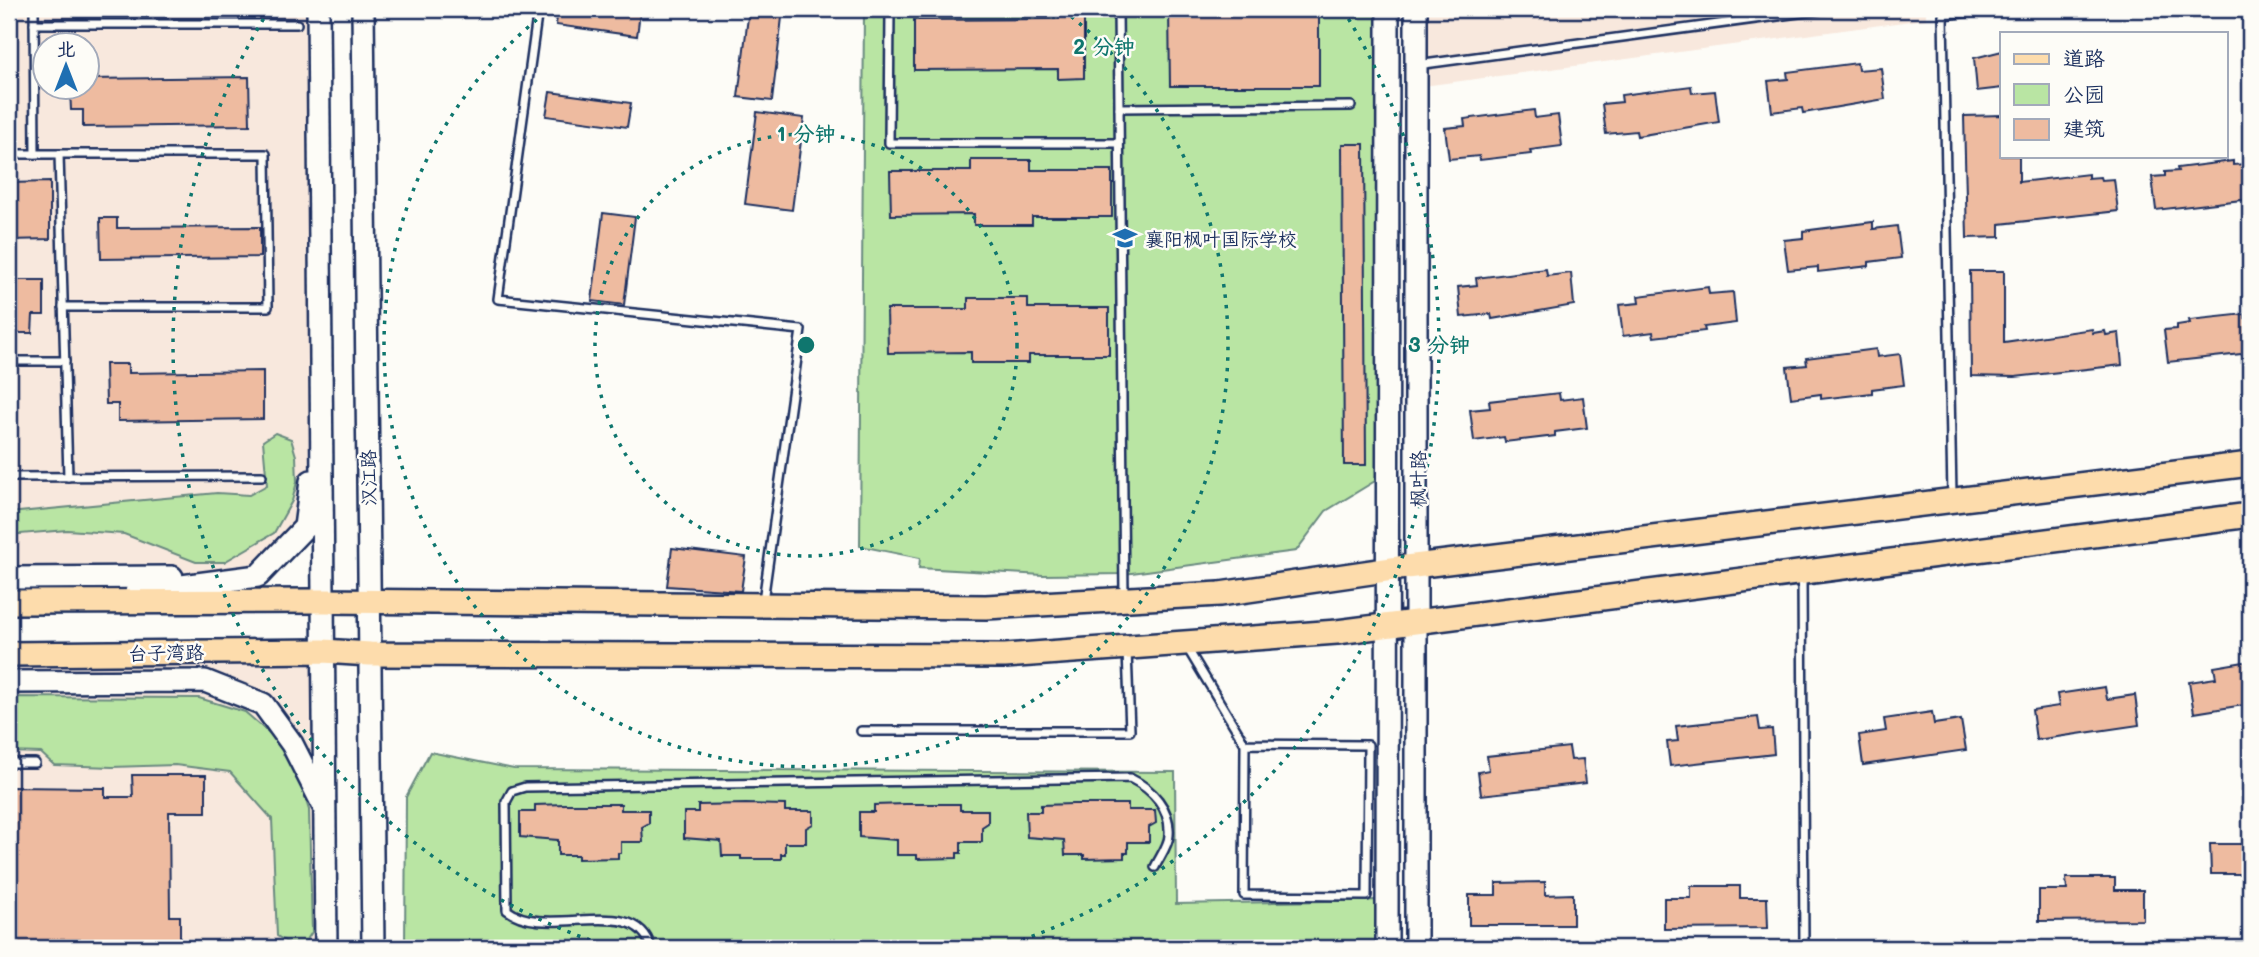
<svg xmlns="http://www.w3.org/2000/svg" width="2259" height="957" viewBox="0 0 2259 957" font-family="Mali,'LXGW WenKai TC',sans-serif">
<style>
.built{fill:#f8e8dd;fill-rule:evenodd}
.green{fill:#b9e5a3;stroke:#6a8a80;stroke-width:2}
.building{fill:#eebba0;stroke:#1b2f5e;stroke-width:2}
.lines{fill:none;stroke-linecap:round;stroke-linejoin:round}
.lane-casing{stroke:#1b2f5e;stroke-width:12}
.secondary-casing{stroke:#1b2f5e;stroke-width:26}
.primary-casing{stroke:#1b2f5e;stroke-width:28}
.lane{stroke:#fdfcf7;stroke-width:7}
.secondary{stroke:#fdfcf7;stroke-width:21}
.primary{stroke:#fddcac;stroke-width:23}
.ring{fill:none;stroke:#0f766e;stroke-width:3.5;stroke-dasharray:3.5 7}
.labels{text-anchor:middle;dominant-baseline:central;stroke-width:5;stroke-linejoin:round;paint-order:stroke}
.poi-label{font-size:19px;fill:#1b2f5e;stroke:#fdfcf7;text-anchor:start}
.street-label{font-size:19px;fill:#1b2f5e;stroke:#fdfcf7}
.centre{fill:#0f766e;stroke:#fdfcf7;stroke-width:3.5}
.ring-label{font-size:21px;text-anchor:middle;font-weight:bold;fill:#0f766e;stroke:#fdfcf7;stroke-width:5;stroke-linejoin:round;paint-order:stroke}
</style>
<rect width="100%" height="100%" fill="#fdfcf7"/>
<filter id="ink" filterUnits="userSpaceOnUse"><feTurbulence type="fractalNoise" baseFrequency=".0143" numOctaves="2"/><feDisplacementMap in="SourceGraphic" scale="14" xChannelSelector="R" yChannelSelector="G"/><feConvolveMatrix kernelMatrix="1 2 1 2 8 2 1 2 1" color-interpolation-filters="sRGB"/></filter>
<g filter="url(#ink)">
<g class="built">
<path d="M9 9H318L321 406 305 527 258 576 9 578ZM46 46H88V88H46Z"/>
<polygon points="1416,9 1926,9 1926,19 1416,87"/>
<polygon points="323,651 326,948 9,948 9,653"/>
</g>
<g class="green">
<polygon points="864,9 1388,9 1388,468 1375,481 1326,511 1296,551 1124,574 1043,575 919,568 920,558 860,546"/>
<polygon points="275,433 291,439 296,456 297,482 292,501 274,533 224,562 196,562 124,534 67,530 9,535 9,513 217,493 249,495 267,485 263,441"/>
<polygon points="9,697 199,698 245,712 290,751 309,810 312,932 304,944 288,943 277,936 272,819 230,772 175,765 112,767 54,765 41,753 9,752"/>
<polygon points="430,752 514,769 1175,772 1176,904 1377,900 1376,948 405,948 406,797"/>
</g>
<g class="building">
<polygon points="558,9 640,12 637,36 556,25"/>
<polygon points="749,9 783,9 772,101 738,97"/>
<polygon points="1059,9 1084,9 1084,78 1058,79 1058,69 914,70 914,20 1059,19"/>
<polygon points="1169,9 1319,9 1319,86 1170,86"/>
<polygon points="2002,51 2002,88 1977,91 1974,58"/>
<polygon points="1857,63 1858,70 1881,68 1885,99 1803,113 1802,108 1772,112 1768,81 1788,79 1787,72"/>
<polygon points="249,77 250,125 83,127 83,110 71,110 70,88 88,88 88,79"/>
<polygon points="1691,86 1692,93 1715,91 1719,122 1637,136 1636,131 1606,134 1602,104 1622,102 1621,95"/>
<polygon points="550,92 631,103 627,127 546,116"/>
<polygon points="1534,110 1535,118 1558,115 1562,146 1530,150 1531,154 1480,160 1479,156 1449,159 1445,128 1465,126 1464,119"/>
<polygon points="757,112 804,118 792,210 745,204"/>
<polygon points="2002,115 2002,156 2019,156 2019,182 2088,174 2088,178 2100,177 2101,180 2114,179 2118,211 2000,224 2000,237 1967,238 1964,116"/>
<polygon points="1342,144 1364,144 1366,465 1344,465"/>
<polygon points="971,160 1031,160 1031,170 1112,170 1112,217 1032,217 1032,225 974,225 974,214 891,215 890,171 971,171"/>
<polygon points="2233,161 2233,165 2246,164 2246,168 2250,167 2250,199 2156,210 2152,177 2165,176 2165,172 2178,171 2177,168"/>
<polygon points="50,182 50,239 9,240 9,183"/>
<polygon points="603,213 635,217 624,305 592,301"/>
<polygon points="100,218 117,218 117,228 260,227 260,257 101,259"/>
<polygon points="1873,222 1873,229 1897,226 1901,258 1869,262 1869,266 1818,272 1818,267 1788,270 1784,240 1803,238 1803,231"/>
<polygon points="1546,269 1547,276 1571,273 1574,305 1492,319 1491,314 1461,317 1458,287 1477,285 1476,278"/>
<polygon points="1970,271 2004,271 2004,342 2092,329 2093,333 2105,331 2106,335 2119,333 2122,365 2015,377 1971,376"/>
<polygon points="9,280 44,280 44,315 33,315 32,333 9,333"/>
<polygon points="1708,287 1709,294 1733,292 1736,323 1704,327 1705,331 1654,337 1653,332 1623,336 1619,305 1639,303 1638,296"/>
<polygon points="968,298 1028,298 1028,308 1109,308 1109,355 1029,355 1029,363 971,363 971,352 888,353 887,309 968,309"/>
<polygon points="2245,314 2245,318 2250,317 2250,353 2168,362 2164,330 2177,329 2177,325 2190,323 2189,320"/>
<polygon points="1876,349 1877,357 1900,354 1904,385 1872,389 1872,393 1821,399 1821,394 1791,398 1787,367 1807,365 1806,358"/>
<polygon points="105,364 128,364 128,373 263,371 263,419 118,421 118,404 106,404"/>
<polygon points="1559,393 1560,400 1583,397 1587,428 1555,432 1555,436 1505,442 1504,437 1474,441 1470,410 1490,408 1489,401"/>
<polygon points="672,548 746,557 741,591 667,586"/>
<polygon points="2250,661 2250,704 2194,713 2189,682 2216,678 2214,667"/>
<polygon points="2105,687 2107,699 2135,695 2139,725 2036,740 2032,710 2059,706 2057,694"/>
<polygon points="1932,712 1934,724 1961,720 1966,750 1863,765 1859,735 1886,731 1884,719"/>
<polygon points="1758,717 1760,730 1772,729 1774,754 1670,766 1667,742 1678,741 1676,726"/>
<polygon points="1569,747 1571,760 1583,759 1586,783 1481,795 1478,772 1489,770 1487,756"/>
<polygon points="132,775 206,775 206,812 169,812 170,916 180,916 180,948 9,947 9,787 105,788 105,797 133,797"/>
<polygon points="566,804 621,804 621,810 649,810 649,823 642,827 643,842 621,842 621,853 618,853 618,858 578,859 578,855 558,855 558,840 520,837 520,812 535,812 535,805"/>
<polygon points="746,804 785,805 785,811 813,811 813,824 806,828 806,843 785,843 785,854 781,854 781,859 741,859 741,856 722,856 721,841 684,838 684,812 698,812 698,805"/>
<polygon points="906,804 960,804 960,810 988,810 988,823 982,827 982,842 961,842 961,853 957,853 957,858 917,859 917,855 897,855 897,840 859,837 859,812 874,812 874,805"/>
<polygon points="1073,804 1128,804 1128,810 1155,810 1156,823 1149,827 1149,842 1128,842 1128,853 1124,853 1124,858 1084,859 1084,855 1065,855 1064,840 1027,837 1026,812 1041,812 1041,805"/>
<polygon points="2210,844 2250,844 2250,874 2211,874"/>
<polygon points="2066,878 2115,878 2115,890 2143,890 2143,920 2039,921 2039,890 2067,890"/>
<polygon points="1545,882 1545,895 1573,894 1573,925 1469,925 1469,895 1496,895 1496,883"/>
<polygon points="1691,886 1740,886 1740,898 1767,898 1768,928 1664,929 1664,898 1691,898"/>
</g>
<g class="lines">
<g class="lane-casing">
<g id="lane">
<polyline points="34,9 35,154"/>
<polyline points="538,9 498,299 801,330 763,601"/>
<polyline points="890,9 889,143 1119,143"/>
<polyline points="1118,9 1124,596"/>
<polyline points="34,24 297,24"/>
<polyline points="1417,65 1829,9"/>
<polyline points="1119,108 1351,106"/>
<polyline points="9,154 266,154 268,307 63,307"/>
<polyline points="59,154 68,477"/>
<polyline points="9,361 65,361"/>
<polyline points="9,477 262,476"/>
<polyline points="1952,496 1943,15 2000,9"/>
<polyline points="1802,575 1804,948"/>
<polyline points="1186,646 1245,744 1244,895 1367,896 1368,745 1245,744"/>
<polyline points="861,731 1130,731 1127,651"/>
<polyline points="9,763 35,763"/>
<path d="M651 948C637 892 547 941 507 910L506 802 512 791 525 787 1130 778C1152 789 1171 808 1169 835 1169 845 1159 858 1155 867"/>
</g>
</g>
<g class="secondary-casing">
<g id="secondary">
<polyline points="318,9 326,948"/>
<polyline points="363,9 373,948"/>
<polyline points="1416,9 1416,948"/>
<polyline points="9,578 172,577"/>
<polyline points="136,592 258,576 305,527 311,481"/>
<polyline points="9,682 205,681 263,704 292,744 323,805"/>
<polyline points="1387,948 1388,9"/>
</g>
</g>
<g class="primary-casing">
<g id="primary">
<polyline points="9,602 322,601 986,607 1220,594 1406,567 2250,464"/>
<polyline points="9,654 323,651 370,654 1005,656 1337,632 2250,515"/>
</g>
</g>
<use href="#lane" class="lane"/>
<use href="#secondary" class="secondary"/>
<use href="#primary" class="primary"/>
</g>
</g>
<g class="ring">
<circle cx="806" cy="345" r="211"/>
<path d="M1063 10A422 422 0 1 1 549 10"/>
<path d="M610 947A633 633 0 0 1 269 10M1343 10A633 633 0 0 1 1002 947"/>
</g>
<defs>
<g id="school-bare" transform="scale(1.89)"><path d="M0-5L7-2L0 1L-7-2ZM-4 1L0 2.5L4 1V4Q0 6-4 4Z" fill="#1f6fb2" stroke="#fdfcf7" stroke-width="2.5" paint-order="stroke"/></g>
</defs>
<g fill-rule="evenodd">
<use href="#school-bare" x="1125" y="238"/>
</g>
<g class="labels">
<g class="poi-label">
<text x="1145" y="238">襄阳枫叶国际学校</text>
</g>
<g class="street-label">
<text transform="translate(368 478) rotate(-91)">汉江路</text>
<text transform="translate(1417 479) rotate(-90)">枫叶路</text>
<text transform="translate(166 652) rotate(-1)">台子湾路</text>
</g>
</g>
<circle cx="806" cy="345" r="10" class="centre"/>
<g class="ring-label">
<text x="1104" y="54">2 分钟</text>
<text x="806" y="141">1 分钟</text>
<text x="1439" y="352">3 分钟</text>
</g>
<rect width="2259" height="957" fill="none" stroke="#fdfcf7" stroke-width="35"/>
<rect x="18" y="18" width="2224" height="922" fill="none" stroke="#1b2f5e" stroke-width="2.5" filter="url(#ink)"/>
<rect x="2000" y="32" width="228" height="126" fill="#fdfcf7" stroke="#a3aaba" stroke-width="2"/>
<rect x="2014" y="54" width="35" height="10" fill="#fddcac" stroke="#a3aaba" stroke-width="2"/>
<text x="2063" y="66" font-size="21" fill="#1b2f5e">道路</text>
<rect x="2014" y="84" width="35" height="21" fill="#b9e5a3" stroke="#a3aaba" stroke-width="2"/>
<text x="2063" y="102" font-size="21" fill="#1b2f5e">公园</text>
<rect x="2014" y="119" width="35" height="21" fill="#eebba0" stroke="#a3aaba" stroke-width="2"/>
<text x="2063" y="136" font-size="21" fill="#1b2f5e">建筑</text>
<g transform="translate(66 66)"><circle r="33" fill="#fdfcf7" stroke="#a3aaba" stroke-width="2"/>
<path d="M0-5L12 26L0 18L-12 26Z" fill="#1f6fb2"/>
<text y="-10" font-size="19" font-weight="bold" text-anchor="middle" fill="#1b2f5e">北</text>
</g>
</svg>
